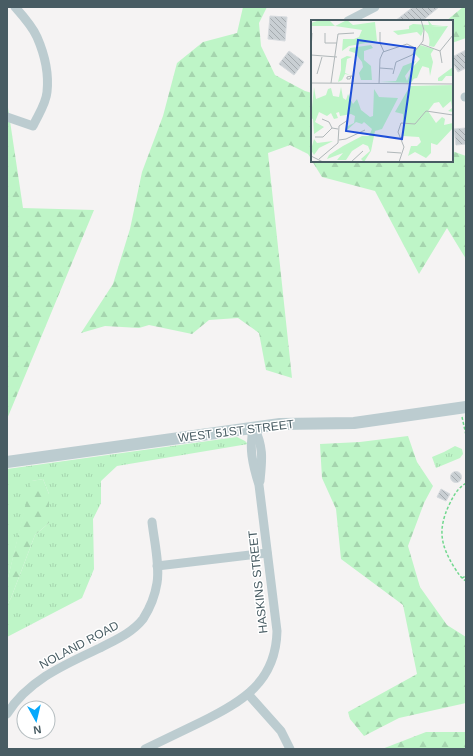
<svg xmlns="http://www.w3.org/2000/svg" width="473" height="756" viewBox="0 0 473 756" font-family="Arial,sans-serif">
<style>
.grass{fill:url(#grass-tufts)}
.forest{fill:url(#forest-firs)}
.building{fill:url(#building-back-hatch);stroke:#d6dade}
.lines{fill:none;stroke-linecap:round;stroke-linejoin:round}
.path{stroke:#71d88e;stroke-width:1.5;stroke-dasharray:3 2;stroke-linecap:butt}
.minor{stroke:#bcccd0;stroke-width:9}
.tertiary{stroke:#bcccd0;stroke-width:12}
.labels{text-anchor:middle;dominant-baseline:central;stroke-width:3;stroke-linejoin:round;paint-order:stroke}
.street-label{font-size:12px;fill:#485c63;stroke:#fff}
.inset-road{fill:none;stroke:#b0b7b9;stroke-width:1}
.view{fill:#1d4ed8;fill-opacity:0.15;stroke:#1d4ed8;stroke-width:2}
.inset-edge{fill:none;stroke:#485c63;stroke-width:2}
</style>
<defs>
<pattern id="grass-tufts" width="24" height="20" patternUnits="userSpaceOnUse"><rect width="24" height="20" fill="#bef5c7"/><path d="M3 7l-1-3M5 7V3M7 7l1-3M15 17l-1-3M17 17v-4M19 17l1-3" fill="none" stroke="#a5d4ae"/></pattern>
<pattern id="forest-firs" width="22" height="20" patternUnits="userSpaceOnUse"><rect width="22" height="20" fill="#bef5c7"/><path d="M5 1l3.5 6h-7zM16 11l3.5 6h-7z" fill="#a5d4ae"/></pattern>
<pattern id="building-back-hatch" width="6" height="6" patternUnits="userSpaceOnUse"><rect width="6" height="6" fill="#c9cfd3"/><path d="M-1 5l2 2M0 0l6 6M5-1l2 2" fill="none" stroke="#a5abaf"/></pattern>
</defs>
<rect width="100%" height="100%" fill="#f5f3f3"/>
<g class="grass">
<polygon points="237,437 245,441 248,444 117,466 101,481 101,503 93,519 94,569 82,598 7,637 7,605 11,598 35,535 49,523 49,494 43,479 32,481 7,582 7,469"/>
<polygon points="455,446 462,449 463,454 460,458 436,468 432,457 444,452"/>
</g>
<g class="forest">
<polygon points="243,7 267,7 259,23 261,46 275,75 305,91 312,93 312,160 308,154 290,145 268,153 292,378 266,370 259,333 238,318 209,320 192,334 149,325 139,328 105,326 81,333 113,284 130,229 142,172 163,116 177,63 203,42 237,33"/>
<polygon points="463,7 466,7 466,38 452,43 452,21 446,21"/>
<polygon points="7,101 23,208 94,210 7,419"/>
<polygon points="452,151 466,156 466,259 447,228 419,274 375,191 322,177 312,161 452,161"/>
<polygon points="408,436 417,462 433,486 424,503 408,546 420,587 447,625 466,637 466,703 399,718 364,736 350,719 348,712 417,674 403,605 341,559 336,509 322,478 320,444 360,442"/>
<polygon points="43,479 49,494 49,523 35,535 11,598 7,605 7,582 31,481"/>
<polygon points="426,732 466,732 466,749 382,749"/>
</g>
<g class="building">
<polygon points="413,7 439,7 422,21 395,21"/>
<polygon points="270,16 287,17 285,41 268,39"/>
<polygon points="466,50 466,68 458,72 452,61 452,57"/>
<polygon points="289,51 304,62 294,75 279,64"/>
<polygon points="466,128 466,144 456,145 454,129"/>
<circle cx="456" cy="477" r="5.5"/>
<polygon points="441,489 450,494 446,501 437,497"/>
</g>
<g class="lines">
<g class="path">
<polyline points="462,417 466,435"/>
<path d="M466 483C457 489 454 495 449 505 438 529 440 544 454 567 458 573 460 577 466 581"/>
<polyline points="462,578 466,576"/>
</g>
<g class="minor">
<polyline points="348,21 375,7"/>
<polyline points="465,97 466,97"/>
<path d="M7 117 33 126C38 115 46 104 47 92 49 74 44 53 37 37 32 26 23 16 15 7"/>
<path d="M254 427C264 448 262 460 260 481"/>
<polyline points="157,566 267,553"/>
<polyline points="248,694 281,731 290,749"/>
<path d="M7 714C28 680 66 664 100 648 115 640 132 633 143 619 150 608 155 596 157 583 160 565 154 540 152 522"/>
<path d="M145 749C164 740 182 731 201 722 242 702 276 682 277 631L259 485C253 466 248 446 254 427"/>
</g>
<polyline class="tertiary" points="7,462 280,424 354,423 466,407"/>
</g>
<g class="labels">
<g class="street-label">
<text transform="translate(236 431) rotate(-7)">WEST 51ST STREET</text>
<text transform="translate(258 582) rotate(-96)">HASKINS STREET</text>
<text transform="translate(79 645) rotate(-28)">NOLAND ROAD</text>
</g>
</g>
<g transform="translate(311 20)">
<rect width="142" height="142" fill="#f5f3f3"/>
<path d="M137 6 123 27 118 26 120 7ZM109 25 123 29 100 63 69 62 85 61 92 46 105 41 94 56 96 61 101 48 109 39 103 33Z" fill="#bef5c7"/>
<path d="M9 0H18L24 6 36 0 42 5 64 2 66 21 38 26 31 31 32 19H43L48 17 51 10 24 6H0V3ZM117 0 121 5 132 6 120 7 123 18 120 25 117 14 113 9 110 16 106 12 87 15 82 11 98 9V6L102 4 118 5ZM60 25 62 28 53 31V40L60 46 61 60H50L48 53 52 47 51 42 44 33 38 31 39 28ZM119 32 122 42 119 56 118 48 111 46 106 58 101 59 103 52ZM36 36 41 37 36 39 34 53 39 55 34 54 31 60 27 62 30 50V39ZM142 47V56H135L131 61H127V58ZM142 65V92L137 91 141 88 140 81 132 88 128 82 123 83 117 91 125 103 131 97 134 99 133 105 142 103V108L126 125 120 123V133L115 138 104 132 97 136 100 126H106L110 122 108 117 92 116V94L84 92 99 66ZM3 67 5 79 15 75 17 69 20 68 22 76 28 77 30 67 32 78 35 80 37 74 42 84 46 79 50 90 59 97 62 96 63 69 68 77 87 78 71 109 64 111 60 131 53 142 50 139 59 131 57 126 52 124 41 131 35 140H26L32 133 16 139 18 135 32 126 51 116H58L61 109 53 102 51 104 45 102 35 111V107L43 103 44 96 40 94 29 96 28 92 25 93 27 98 23 99 20 93 16 96 8 92 4 102 13 107 3 114 2 99 0 98ZM3 119 6 123 22 121 8 128 3 135 0 130Z" fill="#bef5c7"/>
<path class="inset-road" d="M69 12V23L73 32M14 13V23H26M110 24 129 31M0 30 1 13M0 35 26 37M131 43 129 31 142 15M69 48 82 49M6 54 11 37M82 54 85 42 101 35 112 21 113 10 110 0M40 56 39 59H36V57L40 56H41L42 57V62M0 63 142 64M20 63 27 14 43 13M68 64 69 39 72 32 96 24 106 29M11 99 18 102 21 108M4 117H12L21 108 27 109M28 120 35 119 54 110M76 132 90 133M0 136 12 142M8 139 27 123 28 106 37 100M40 142 52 131M88 142 93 127 87 112 90 103 104 104 115 91 142 95"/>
<path class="view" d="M47 20 104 28 91 119 35 111Z"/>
<rect width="142" height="142" class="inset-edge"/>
</g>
<rect width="473" height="756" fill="none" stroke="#485c63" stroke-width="16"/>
<g transform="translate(36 720) rotate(172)"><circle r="19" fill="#ffffff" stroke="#b6bec1"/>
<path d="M0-3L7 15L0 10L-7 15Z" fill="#06a9fc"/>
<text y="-6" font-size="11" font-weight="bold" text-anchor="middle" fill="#485c63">N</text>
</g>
</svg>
